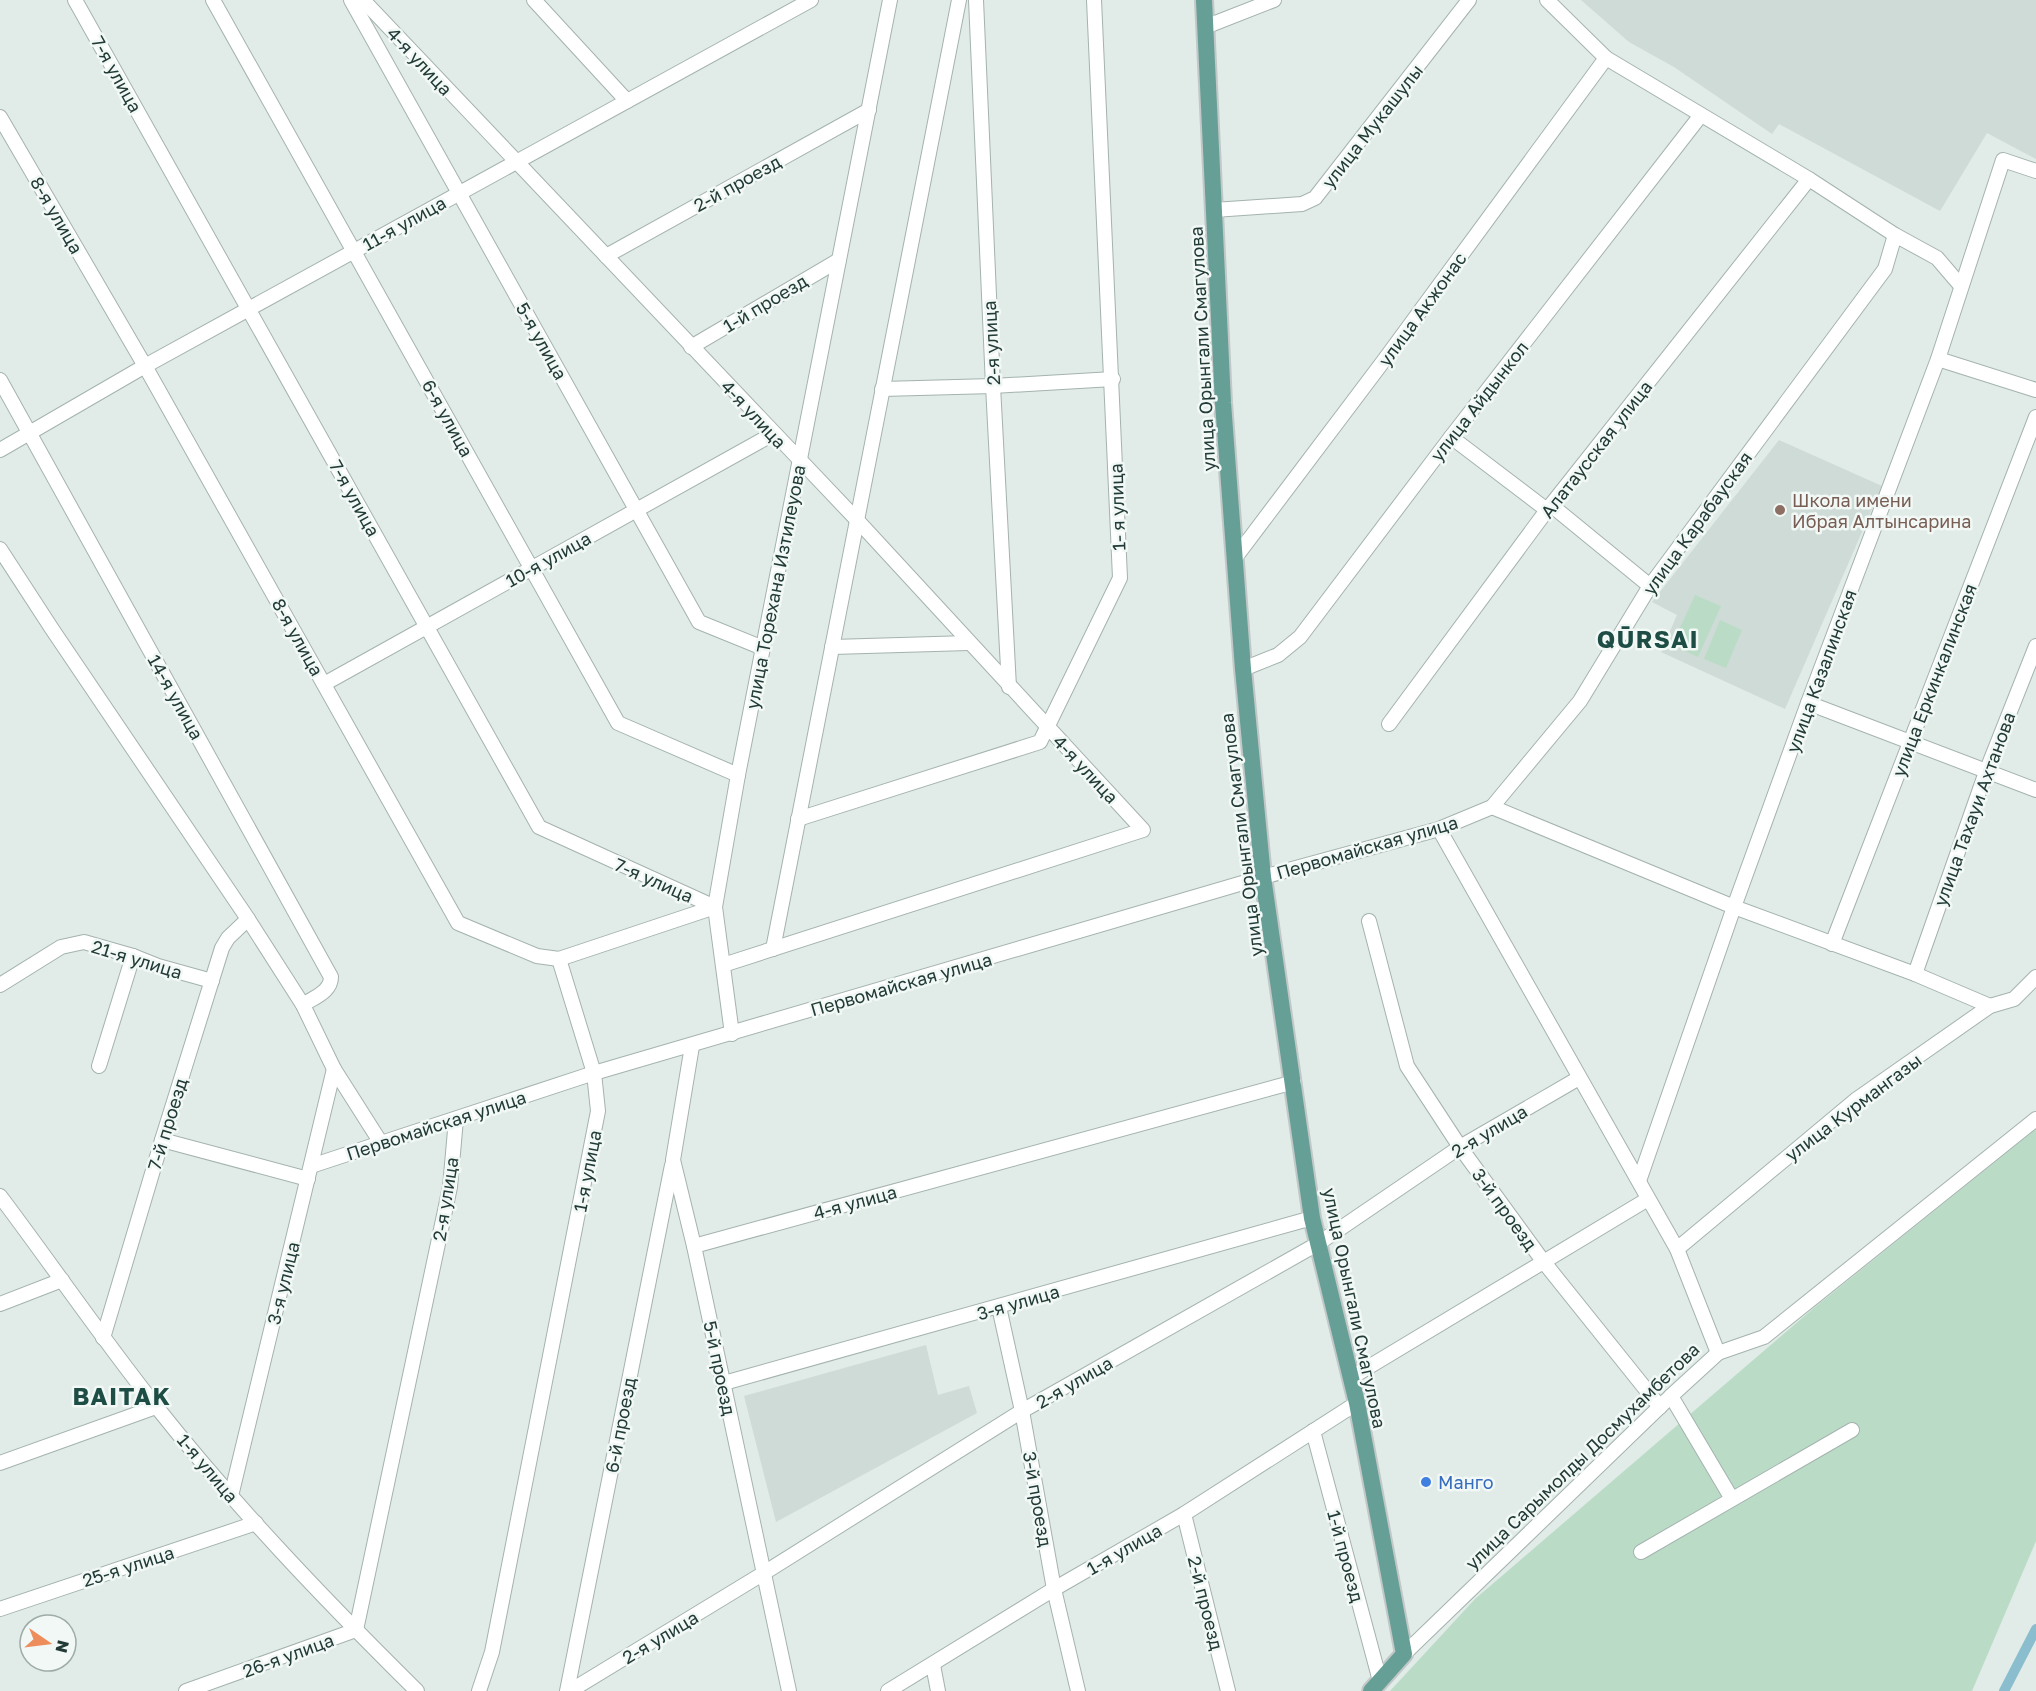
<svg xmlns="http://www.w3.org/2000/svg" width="2036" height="1691" viewBox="0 0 2036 1691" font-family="'Golos Text',sans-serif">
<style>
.built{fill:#cfdbd6}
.green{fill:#badcc6}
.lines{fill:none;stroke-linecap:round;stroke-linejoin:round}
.canal{stroke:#8abecf;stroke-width:10}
.minor-casing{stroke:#a4b3af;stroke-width:16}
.major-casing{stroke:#c1c8c7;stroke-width:20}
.minor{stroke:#fff;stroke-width:14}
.major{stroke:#669f96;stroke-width:16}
.education-dot{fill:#8d6e63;stroke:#f1f8f5;stroke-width:2}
.shop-dot{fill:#3f7fe0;stroke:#f1f8f5;stroke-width:2}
.labels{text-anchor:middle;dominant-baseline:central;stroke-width:5;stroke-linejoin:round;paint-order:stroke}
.street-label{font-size:18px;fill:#223b37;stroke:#f1f8f5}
.education-label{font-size:18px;fill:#785e54;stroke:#f1f8f5;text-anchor:start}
.shop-label{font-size:18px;fill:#366cbe;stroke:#f1f8f5;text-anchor:start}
.district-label{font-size:24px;font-weight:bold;letter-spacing:1.5px;fill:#1e4d45;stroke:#f1f8f5}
</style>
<rect width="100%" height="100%" fill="#e1ebe7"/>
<g class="built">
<polygon points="1581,0 2036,0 2036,159 1987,133 1940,211 1779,124 1772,134 1674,67 1629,42"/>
<polygon points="1779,440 1882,486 1785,709 1661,652 1677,615 1652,602"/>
<polygon points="926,1345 938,1395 969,1386 977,1413 776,1522 744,1396"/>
</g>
<g class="green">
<polygon points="1695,595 1721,606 1698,657 1672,645"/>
<polygon points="1720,620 1742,630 1726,668 1704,659"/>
<polygon points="2036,1129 2036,1541 1972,1691 1390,1691 1475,1599 1815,1307"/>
</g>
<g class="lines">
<polyline class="canal" points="2004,1691 2036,1629"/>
<g class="minor-casing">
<g id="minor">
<polyline points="75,0 539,827 715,907"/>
<polyline points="213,0 618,723 738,775"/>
<polyline points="351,0 699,622 763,648"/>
<polyline points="363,0 857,520 1143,830 723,965"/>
<polyline points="534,0 627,101"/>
<polyline points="976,0 993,386 1009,687"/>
<polyline points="1547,0 1606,58 1809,179 1895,235 1937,258 1961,286"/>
<polyline points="1205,27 1274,0"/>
<polyline points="0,117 145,366 458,923 537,956 559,959 715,907"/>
<polyline points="1214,210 1302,204 1315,198 1469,0"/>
<polyline points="606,256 869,110"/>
<polyline points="691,347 839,260"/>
<polyline points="1938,359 2036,390"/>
<path d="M0 380 331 977C331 992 314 997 303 1005"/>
<polyline points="882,389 993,386 1113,379"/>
<polyline points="1451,437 1547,510"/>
<polyline points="0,450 145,366 811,0"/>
<polyline points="1551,505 1650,586"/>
<polyline points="0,549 52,629 248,919 303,1005 334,1069 381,1143"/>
<polyline points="1235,558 1385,359 1606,58"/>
<polyline points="832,647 969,643"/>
<polyline points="1243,669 1278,655 1300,637 1451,437 1701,115"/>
<polyline points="324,684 773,434"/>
<polyline points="1808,703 2036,790"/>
<polyline points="1389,724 1547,510 1809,179"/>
<polyline points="1492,807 1734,907 1915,974 1990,1006"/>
<polyline points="798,819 1040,742 1120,578 1094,0"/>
<polyline points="1439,829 1677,1249 1718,1353"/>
<polyline points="1369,921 1407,1066 1460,1147 1543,1261 1660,1407"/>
<polyline points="1832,944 2036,417"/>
<polyline points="773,949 959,0"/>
<polyline points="1915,974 1986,772 2036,646"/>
<polyline points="0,985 61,947 84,942 133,956 158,966 212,981"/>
<polyline points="732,1034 715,907 738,775 890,0"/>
<polyline points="692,1046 673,1160 694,1246 789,1691"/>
<polyline points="99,1066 133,956"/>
<polyline points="162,1140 308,1179"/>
<polyline points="311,1166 594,1073 1263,877 1439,829 1492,807 1580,701 1650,586 1885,269 1895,235"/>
<polyline points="1639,1181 1734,907 1808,703 1938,359 2003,160 2036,171"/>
<path d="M0 1196C52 1265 101 1337 155 1405 235 1506 325 1600 417 1691"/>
<polyline points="694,1246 1294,1082"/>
<polyline points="1677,1249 1857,1099 1990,1006 2014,999 2036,977"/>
<polyline points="0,1304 62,1280"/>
<polyline points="999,1307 1022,1411 1054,1589 1078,1691"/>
<polyline points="103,1338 162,1140 222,948 228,938 248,919"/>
<polyline points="1352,1377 1648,1199"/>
<polyline points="724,1383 1312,1218"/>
<polyline points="1671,1396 1732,1499"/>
<polyline points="1313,1431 1380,1681"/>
<polyline points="0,1463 156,1407"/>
<polyline points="231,1496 334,1069"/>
<polyline points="1184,1514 1228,1691"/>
<polyline points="1641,1552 1852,1430"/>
<polyline points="0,1609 256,1523"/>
<polyline points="1404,1654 1671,1396 1718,1353 1764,1337 2036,1119"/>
<polyline points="933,1665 938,1691"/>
<polyline points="186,1691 356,1630 450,1187 456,1119"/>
<polyline points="479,1691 492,1652 598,1111 594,1073 559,959"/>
<polyline points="567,1691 672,1165"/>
<polyline points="570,1691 764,1573 1022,1411 1319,1243 1460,1147 1579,1078"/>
<polyline points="888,1691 1054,1589 1184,1514 1357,1403"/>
</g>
</g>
<g class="major-casing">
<polyline id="major" points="1204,0 1223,403 1243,669 1263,877 1312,1218 1357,1403 1404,1654 1371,1691"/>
</g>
<use href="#minor" class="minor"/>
<use href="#major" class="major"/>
</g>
<circle class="education-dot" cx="1780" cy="510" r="6"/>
<circle class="shop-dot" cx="1426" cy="1482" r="6"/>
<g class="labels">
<g class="street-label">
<text transform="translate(420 61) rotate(47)">4-я улица</text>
<text transform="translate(117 74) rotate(61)">7-я улица</text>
<text transform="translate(1372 126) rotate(-52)">улица Мукашулы</text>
<text transform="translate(737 183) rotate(-29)">2-й проезд</text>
<text transform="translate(57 215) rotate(60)">8-я улица</text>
<text transform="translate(404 223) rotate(-29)">11-я улица</text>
<text transform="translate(765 303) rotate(-31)">1-й проезд</text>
<text transform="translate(1422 309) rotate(-54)">улица Акжонас</text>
<text transform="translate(542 341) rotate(61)">5-я улица</text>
<text transform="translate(991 343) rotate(-93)">2-я улица</text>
<text transform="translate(1202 349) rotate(-93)">улица Орынгали Смагулова</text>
<text transform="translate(1479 401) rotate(-52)">улица Айдынкол</text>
<text transform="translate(754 414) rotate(47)">4-я улица</text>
<text transform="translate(448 418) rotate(61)">6-я улица</text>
<text transform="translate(1596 449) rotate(-52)">Алатаусская улица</text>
<text transform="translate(355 498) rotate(61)">7-я улица</text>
<text transform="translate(1117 507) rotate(-92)">1- я улица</text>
<text transform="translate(1697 523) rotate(-54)">улица Карабауская</text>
<text transform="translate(548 559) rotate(-29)">10-я улица</text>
<text transform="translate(775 587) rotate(-79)">улица Торехана Изтилеуова</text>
<text transform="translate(298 637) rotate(61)">8-я улица</text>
<text transform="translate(1821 671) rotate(-70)">улица Казалинская</text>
<text transform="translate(1934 680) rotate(-69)">улица Еркинкалинская</text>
<text transform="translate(176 697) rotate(61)">14-я улица</text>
<text transform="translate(1086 769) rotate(47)">4-я улица</text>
<text transform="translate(1974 809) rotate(-70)">улица Тахауи Ахтанова</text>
<text transform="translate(1241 835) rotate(-97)">улица Орынгали Смагулова</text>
<text transform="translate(1367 847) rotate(-16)">Первомайская улица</text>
<text transform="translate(654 880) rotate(24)">7-я улица</text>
<text transform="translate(137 959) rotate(17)">21-я улица</text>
<text transform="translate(901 984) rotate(-16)">Первомайская улица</text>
<text transform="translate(1853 1107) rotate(-37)">улица Курмангазы</text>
<text transform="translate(167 1124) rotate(-73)">7-й проезд</text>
<text transform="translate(436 1125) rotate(-18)">Первомайская улица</text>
<text transform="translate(1489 1131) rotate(-31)">2-я улица</text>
<text transform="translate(587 1171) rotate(-79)">1-я улица</text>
<text transform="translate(445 1199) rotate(-81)">2-я улица</text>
<text transform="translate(855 1202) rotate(-15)">4-я улица</text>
<text transform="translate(1505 1209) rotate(54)">3-й проезд</text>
<text transform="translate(283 1283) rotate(-76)">3-я улица</text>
<text transform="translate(1018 1302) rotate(-16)">3-я улица</text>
<text transform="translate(1355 1308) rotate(78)">улица Орынгали Смагулова</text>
<text transform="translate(720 1368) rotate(78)">5-й проезд</text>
<text transform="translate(1074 1382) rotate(-30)">2-я улица</text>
<text transform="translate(620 1425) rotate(-79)">6-й проезд</text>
<text transform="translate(1582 1456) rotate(-44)">улица Сарымолды Досмухамбетова</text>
<text transform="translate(208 1468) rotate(50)">1-я улица</text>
<text transform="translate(1038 1499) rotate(80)">3-й проезд</text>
<text transform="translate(1124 1549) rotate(-30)">1-я улица</text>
<text transform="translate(1346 1556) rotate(75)">1-й проезд</text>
<text transform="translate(128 1566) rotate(-18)">25-я улица</text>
<text transform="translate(1206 1603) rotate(76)">2-й проезд</text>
<text transform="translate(660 1637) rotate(-31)">2-я улица</text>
<text transform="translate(288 1655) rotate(-20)">26-я улица</text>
</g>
<g class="education-label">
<text x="1792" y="500">Школа имени<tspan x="1792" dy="21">Ибрая Алтынсарина</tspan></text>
</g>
<g class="shop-label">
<text x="1438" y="1482">Манго</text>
</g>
<g class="district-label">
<text x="1648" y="638">QŪRSAI</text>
<text x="122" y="1395">BAITAK</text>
</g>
</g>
<g transform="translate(48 1643) rotate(104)"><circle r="28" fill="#f1f8f5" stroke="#9eaca9" stroke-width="1.5"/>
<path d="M0-4.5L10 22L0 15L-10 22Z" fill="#ee8d5c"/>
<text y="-9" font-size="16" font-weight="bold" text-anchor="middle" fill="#223b37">N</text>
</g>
</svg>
